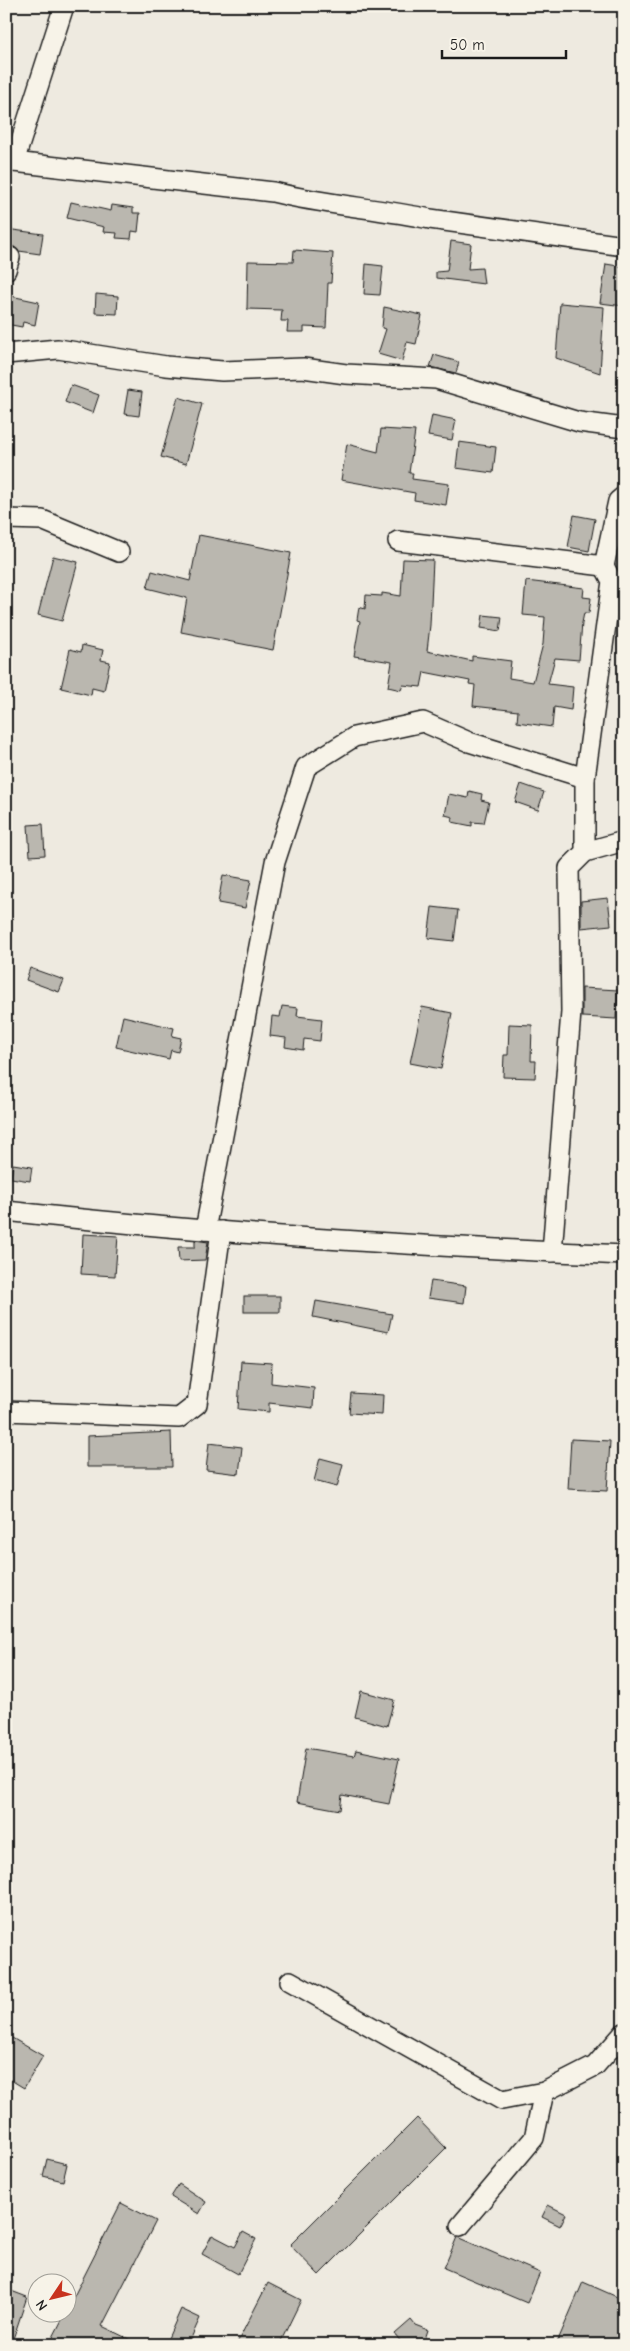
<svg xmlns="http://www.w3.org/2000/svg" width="630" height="2351" viewBox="0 0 630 2351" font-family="'Comic Neue',sans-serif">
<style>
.building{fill:#bab7af;stroke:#1c1c1c}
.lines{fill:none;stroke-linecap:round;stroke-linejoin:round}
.minor-casing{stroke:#1c1c1c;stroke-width:22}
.minor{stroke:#f7f3e8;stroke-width:19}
</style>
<rect width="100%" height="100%" fill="#eeeae0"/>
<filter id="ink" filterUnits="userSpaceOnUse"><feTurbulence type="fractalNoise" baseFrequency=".02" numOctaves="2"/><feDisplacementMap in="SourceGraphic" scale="10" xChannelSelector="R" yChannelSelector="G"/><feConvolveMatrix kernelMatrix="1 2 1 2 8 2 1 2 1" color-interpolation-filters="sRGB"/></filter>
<g filter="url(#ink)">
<g class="building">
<polygon points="71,202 111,211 112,205 133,208 133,213 140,213 138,232 132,231 131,239 116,238 117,233 103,232 104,227 67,218"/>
<polygon points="6,229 43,234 40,254 19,251 13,246 6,247"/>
<polygon points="451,241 471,244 468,269 482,268 484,284 436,278 436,272 447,271"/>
<polygon points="294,250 333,253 331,283 328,283 326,328 304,327 304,332 287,332 288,321 281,321 282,310 247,309 248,261 293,262"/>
<polygon points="366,264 383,266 380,295 364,294"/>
<polygon points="606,264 624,267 624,306 600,303"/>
<polygon points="96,294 118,296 117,314 95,313"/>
<polygon points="6,295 39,302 35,325 23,322 22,327 6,324"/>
<polygon points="560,303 604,307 600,373 556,358"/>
<polygon points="384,307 422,315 416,344 407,342 402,361 378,354 386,329 382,328"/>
<polygon points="434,355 459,362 456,373 430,367"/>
<polygon points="71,385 99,395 93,413 65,402"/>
<polygon points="128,390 142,392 139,416 124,414"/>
<polygon points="178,397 202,404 186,464 161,457"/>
<polygon points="432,415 456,420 452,440 428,436"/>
<polygon points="381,429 415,431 409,473 413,473 412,479 449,484 446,505 414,500 415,493 341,480 347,444 378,452"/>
<polygon points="459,442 496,447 493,473 456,468"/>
<polygon points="574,515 595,519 589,551 568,547"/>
<polygon points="199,535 291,553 273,650 181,632 187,598 147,588 152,571 190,581"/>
<polygon points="53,556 78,562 62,621 38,615"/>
<polygon points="403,559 433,560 430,625 427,651 472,661 472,656 511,661 509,678 533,682 543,644 545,617 523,615 526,581 584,588 583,597 591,598 589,613 584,613 582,623 579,660 555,658 548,684 573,687 571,710 554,707 552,727 517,722 518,711 473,706 475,685 469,684 470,681 424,672 421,687 403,685 401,690 388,687 392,662 354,656 360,621 357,620 359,607 365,609 366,595 382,596 382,593 401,596"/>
<polygon points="483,615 502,617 500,631 481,628"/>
<polygon points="82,645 103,650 101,660 110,662 104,691 92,688 91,695 61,688 70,649 81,652"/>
<polygon points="521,784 544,792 538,810 515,802"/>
<polygon points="469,791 482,794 481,800 489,802 484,823 472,822 472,826 452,822 453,817 445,815 449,794 468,798"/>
<polygon points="43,824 45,855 30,856 28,825"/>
<polygon points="223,875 251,880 245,908 218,903"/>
<polygon points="608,898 611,925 581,928 581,901"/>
<polygon points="432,907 458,910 454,941 428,938"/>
<polygon points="30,968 64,980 59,992 26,980"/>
<polygon points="582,988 618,990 616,1019 582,1017"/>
<polygon points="282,1006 298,1008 297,1016 322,1019 320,1041 304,1039 303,1050 285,1047 286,1038 270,1036 272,1016 280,1017"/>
<polygon points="422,1007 452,1013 441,1069 410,1063"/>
<polygon points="123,1016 174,1028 172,1036 181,1038 178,1052 171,1050 169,1059 116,1047"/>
<polygon points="509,1024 532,1025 531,1061 536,1061 535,1078 503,1077 504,1055 508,1055"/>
<polygon points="13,1164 32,1167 30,1181 11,1178"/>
<polygon points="83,1234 118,1236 115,1276 81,1274"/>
<polygon points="195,1240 208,1242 205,1260 179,1261 178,1247 195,1247"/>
<polygon points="431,1281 466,1286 464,1303 428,1298"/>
<rect x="244" y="1296" width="36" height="16"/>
<polygon points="316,1301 392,1314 388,1332 313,1317"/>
<polygon points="241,1361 272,1363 271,1383 314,1388 313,1408 269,1403 269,1412 238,1409"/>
<polygon points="351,1393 383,1395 382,1415 349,1413"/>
<polygon points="171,1432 172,1467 87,1467 87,1436"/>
<polygon points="571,1439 610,1441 607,1491 568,1489"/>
<polygon points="209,1443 242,1447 239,1474 206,1470"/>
<polygon points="320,1458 343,1464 337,1487 314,1481"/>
<polygon points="361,1691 394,1700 387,1726 355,1717"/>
<polygon points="306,1748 354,1756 356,1750 399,1759 389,1804 342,1795 340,1810 297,1802"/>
<polygon points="12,2038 43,2056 24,2088 6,2077 6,2048"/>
<polygon points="417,2118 446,2148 319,2275 290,2245"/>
<polygon points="47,2159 67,2164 63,2181 43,2176"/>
<polygon points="179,2184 206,2202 199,2214 171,2197"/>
<polygon points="121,2203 156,2221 102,2326 141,2345 49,2345 65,2314 68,2314 68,2308"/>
<polygon points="548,2205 566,2214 560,2226 542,2217"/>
<polygon points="243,2232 256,2239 238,2274 202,2254 212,2235 235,2247"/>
<polygon points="457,2237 540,2273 527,2303 444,2268"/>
<polygon points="583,2282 624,2300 624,2345 556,2345"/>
<polygon points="268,2283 301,2300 279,2345 236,2345"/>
<polygon points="6,2289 27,2297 11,2345 6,2345"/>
<polygon points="181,2309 200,2318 188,2345 165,2345"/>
<polygon points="411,2320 415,2325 428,2330 423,2345 403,2345 395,2334"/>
</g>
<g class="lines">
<g class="minor-casing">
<g id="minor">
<path d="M6 158 14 162 273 192C324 205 378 208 430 219L624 246"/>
<polyline points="14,162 64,6"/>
<polyline points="6,270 10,257"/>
<polyline points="6,354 58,349 166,366 222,371 303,368 346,374 436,379 579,422 624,428"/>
<polyline points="6,519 42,520 119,552"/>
<polyline points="398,541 604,566 618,501 624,496"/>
<polyline points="585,852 624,841"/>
<path d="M6 1211C211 1234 418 1246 624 1255"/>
<polyline points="205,1230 275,862 306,767 354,737 423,722 469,742 585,778"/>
<polyline points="552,1252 571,1012 569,868 585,852 585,778 612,581 604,566"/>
<polyline points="6,1411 179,1418 197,1404 221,1231"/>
<polyline points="290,1981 502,2100 544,2092 595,2066 624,2033"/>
<polyline points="460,2226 534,2138 544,2092"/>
</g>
</g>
<use href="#minor" class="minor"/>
</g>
</g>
<rect width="630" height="2351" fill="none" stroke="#f7f3e8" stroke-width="25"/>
<rect x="12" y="12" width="605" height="2326" fill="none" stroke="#1c1c1c" stroke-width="2" filter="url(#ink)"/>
<g transform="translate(52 2298) rotate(235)"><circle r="24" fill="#f7f3e8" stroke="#9f9d96"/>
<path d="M0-4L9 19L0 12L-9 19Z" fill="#c8321e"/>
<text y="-8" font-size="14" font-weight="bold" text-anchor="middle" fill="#1c1c1c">N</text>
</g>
<path d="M442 50v8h124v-8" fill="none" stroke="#1c1c1c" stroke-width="2.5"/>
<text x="450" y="50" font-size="15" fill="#1c1c1c" stroke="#f7f3e8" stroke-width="4" paint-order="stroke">50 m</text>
</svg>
